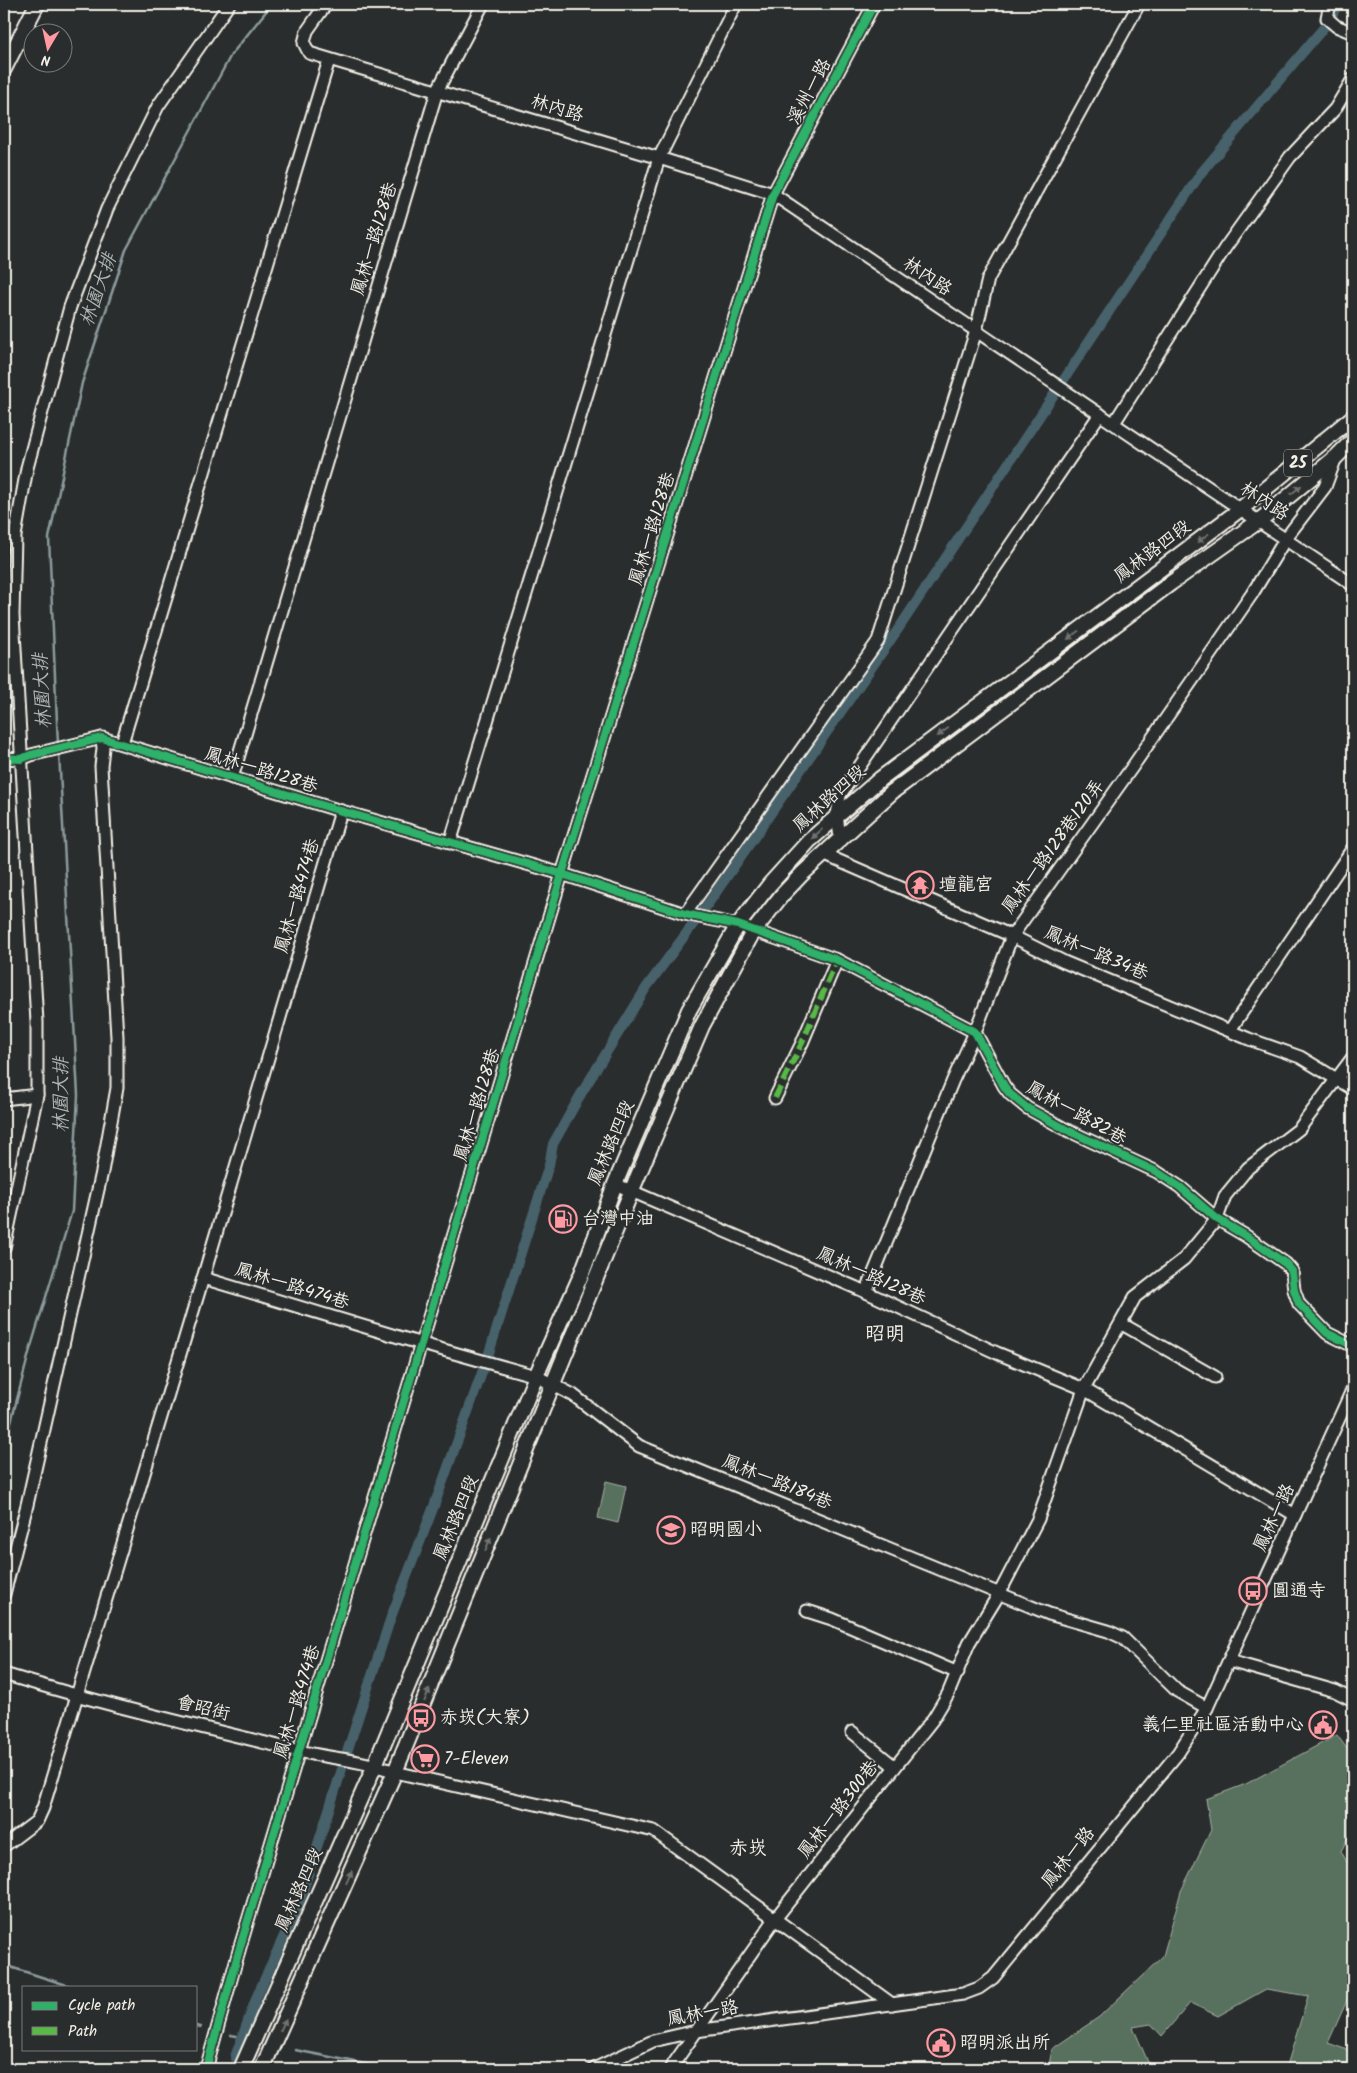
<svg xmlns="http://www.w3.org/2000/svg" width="1357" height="2073" viewBox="0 0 1357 2073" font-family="Kalam,'LXGW WenKai TC',sans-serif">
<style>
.green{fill:#59715e;stroke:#a6b1a3}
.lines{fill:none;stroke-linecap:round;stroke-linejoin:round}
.stream{stroke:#8c9b9d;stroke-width:2.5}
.canal{stroke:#47626b;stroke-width:10}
.minor-casing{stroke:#f4f1e8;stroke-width:15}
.major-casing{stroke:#f4f1e8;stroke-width:18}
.minor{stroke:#2a2d2e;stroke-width:11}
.major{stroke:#2a2d2e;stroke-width:14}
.quiet{stroke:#58b947;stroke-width:6;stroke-dasharray:12 6;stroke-linecap:butt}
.cycleway-casing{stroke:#2a2d2e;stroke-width:11}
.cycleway{stroke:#2db169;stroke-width:8}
.oneway{fill:#71726f}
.labels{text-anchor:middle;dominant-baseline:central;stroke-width:4;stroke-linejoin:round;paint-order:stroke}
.shield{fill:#2a2d2e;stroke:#b7b6b0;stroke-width:1}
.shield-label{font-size:16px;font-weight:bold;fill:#f4f1e8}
.street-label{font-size:18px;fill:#f4f1e8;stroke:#2a2d2e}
.poi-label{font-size:18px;fill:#f4f1e8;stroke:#2a2d2e;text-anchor:start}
.water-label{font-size:19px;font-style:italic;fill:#afb8b6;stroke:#2a2d2e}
.neighbourhood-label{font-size:19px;fill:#f4f1e8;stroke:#2a2d2e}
.quarter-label{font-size:20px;fill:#f4f1e8;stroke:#2a2d2e}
</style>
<rect width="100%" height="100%" fill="#2a2d2e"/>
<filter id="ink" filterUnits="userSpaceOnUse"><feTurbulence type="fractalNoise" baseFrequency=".02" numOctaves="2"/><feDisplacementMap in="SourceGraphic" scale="10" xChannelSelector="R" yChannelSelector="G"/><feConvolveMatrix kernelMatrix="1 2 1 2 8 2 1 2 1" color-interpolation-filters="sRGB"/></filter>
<g filter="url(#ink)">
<g class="green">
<polygon points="606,1481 626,1486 618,1523 598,1518"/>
<polygon points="1337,1735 1353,1757 1353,1829 1341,1851 1349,1866 1353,1866 1353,1987 1328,2043 1353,2052 1353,2064 1331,2062 1334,2069 1286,2069 1308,1996 1266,1989 1218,2016 1190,2003 1162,2036 1151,2024 1133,2027 1151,2069 1064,2069 1049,2065 1052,2049 1099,2017 1163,1956 1181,1891 1211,1830 1206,1799 1246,1784"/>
</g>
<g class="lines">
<g class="stream">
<polyline points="58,745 49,538 82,383 126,250 231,55 272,4"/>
<polyline points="4,1449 29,1353 72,1211 78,1095 59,753"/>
<polyline points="4,1965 73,1987"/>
<polyline points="196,2026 201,2027"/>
<polyline points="231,2035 242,2037"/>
<polyline points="295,2050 391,2069"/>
</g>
<g class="canal">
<polyline points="347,1752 391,1617 434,1506 488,1356 549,1165 553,1144 581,1094 646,988 708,904 901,625 1201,173 1331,19 1337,4"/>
<polyline points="235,2057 257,1996 300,1900 342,1769"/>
</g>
<g class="minor-casing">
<g id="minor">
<polyline points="326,4 307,31 304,43 309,53 659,158 773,194 1353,585"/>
<polyline points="1330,4 1327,18 1336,26 1353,33"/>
<polyline points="1114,423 1225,248 1290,157 1335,109 1353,79"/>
<polyline points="122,743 329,60"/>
<polyline points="4,758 21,759 31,755 102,738 341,811 562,874 685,914 738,925 837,960 975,1032 1004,1086 1010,1094 1027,1108 1065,1129 1157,1172 1180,1187 1217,1219 1246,1236 1286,1264 1292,1271 1294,1290 1299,1304 1327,1333 1353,1346"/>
<polyline points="232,778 437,91 483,4"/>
<polyline points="840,838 837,815 840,795 1100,414"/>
<polyline points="450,843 659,158 736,4"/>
<polyline points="823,854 1012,936 1064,962 1249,1039 1300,1057 1353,1089"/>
<polyline points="685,914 878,641 976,331 988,279 1139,4"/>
<polyline points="1230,1030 1353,848"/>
<polyline points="775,1098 802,1043 837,960"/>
<polyline points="4,1099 37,1095"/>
<polyline points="615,1184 866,1292 997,1353 1084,1389 1295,1515"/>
<polyline points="4,1248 37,1095 37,1022 13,615 15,536 27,468 70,307 107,209 158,106 229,4"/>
<polyline points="203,1278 422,1344 536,1376 573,1395 639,1446 1049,1614 1108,1631 1123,1638 1177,1691 1207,1708"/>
<polyline points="866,1292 953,1080 975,1032 1012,936 1133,766 1252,594 1286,538 1325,487 1336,457"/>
<polyline points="1122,1324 1215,1377"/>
<polyline points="4,1594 27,1505 102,1172 117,1088 117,1037 101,766 103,748 102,738"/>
<polyline points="807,1611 832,1619 958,1673"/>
<polyline points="1229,1661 1335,1691 1353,1700"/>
<path d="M4 1674C101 1704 200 1727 299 1751 331 1759 364 1760 395 1772L654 1831 892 2004"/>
<polyline points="852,1732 895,1767"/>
<polyline points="4,1846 37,1821 43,1808 203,1278 341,811"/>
<polyline points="206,2069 240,1947 562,874 773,194 874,4"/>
<polyline points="594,2069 653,2041 696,2031 963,1994 979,1988 993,1978 1178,1753 1207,1708 1353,1388"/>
<polyline points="670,2069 775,1919 933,1719 948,1694 969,1643 999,1594 1038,1519 1084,1389 1135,1297 1184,1259 1217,1219 1225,1196 1248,1168 1299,1129 1353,1057"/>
</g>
</g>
<g class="major-casing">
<g id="major">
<polyline points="4,69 37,4"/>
<polyline points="241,2069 375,1765 536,1376 582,1273 615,1184 689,1010 738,925 770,884 809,841 880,779 1242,508 1353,417"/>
<polyline points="262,2069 395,1772 631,1192 702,1026 753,932 782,895 802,874 892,792 1171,583 1259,521 1336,457 1353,440"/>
</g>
</g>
<use href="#minor" class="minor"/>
<use href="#major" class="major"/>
<polyline class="quiet" points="775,1098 802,1043 837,960"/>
<g class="cycleway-casing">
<g id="cycleway">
<polyline points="4,758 21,759 31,755 102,738 341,811 562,874 685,914 738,925 837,960 975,1032 1004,1086 1010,1094 1027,1108 1065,1129 1157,1172 1180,1187 1217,1219 1246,1236 1286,1264 1292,1271 1294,1290 1299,1304 1327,1333 1353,1346"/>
<polyline points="206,2069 240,1947 562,874 773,194 874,4"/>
</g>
</g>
<use href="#cycleway" class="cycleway"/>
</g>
<defs><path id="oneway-solid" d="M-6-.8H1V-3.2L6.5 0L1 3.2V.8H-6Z" transform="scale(1.25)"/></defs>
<g class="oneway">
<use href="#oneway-solid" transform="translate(1296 490) rotate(-40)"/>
<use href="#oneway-solid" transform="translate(1203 538) rotate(143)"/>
<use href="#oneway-solid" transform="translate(1073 635) rotate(143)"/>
<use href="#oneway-solid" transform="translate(943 732) rotate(143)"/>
<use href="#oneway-solid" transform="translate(817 834) rotate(137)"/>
<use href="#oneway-solid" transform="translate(488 1544) rotate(-68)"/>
<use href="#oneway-solid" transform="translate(427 1695) rotate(-68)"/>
<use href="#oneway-solid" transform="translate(349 1877) rotate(-66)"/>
<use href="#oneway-solid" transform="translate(283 2025) rotate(-65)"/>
</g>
</g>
<defs>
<g id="temple-ring" transform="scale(1.4375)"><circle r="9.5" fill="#2a2d2e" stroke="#ff9aa2" stroke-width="1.5"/><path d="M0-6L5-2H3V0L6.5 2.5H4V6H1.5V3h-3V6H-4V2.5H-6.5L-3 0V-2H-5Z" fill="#ff9aa2"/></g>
<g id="fuel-ring" transform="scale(1.4375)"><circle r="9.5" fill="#2a2d2e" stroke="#ff9aa2" stroke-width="1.5"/><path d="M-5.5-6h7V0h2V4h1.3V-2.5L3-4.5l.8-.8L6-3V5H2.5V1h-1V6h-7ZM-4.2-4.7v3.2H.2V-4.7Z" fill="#ff9aa2"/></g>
<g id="school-ring" transform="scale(1.4375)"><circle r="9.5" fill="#2a2d2e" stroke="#ff9aa2" stroke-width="1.5"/><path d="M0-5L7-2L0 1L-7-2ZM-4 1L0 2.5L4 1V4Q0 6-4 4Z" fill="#ff9aa2"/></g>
<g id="bus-ring" transform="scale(1.4375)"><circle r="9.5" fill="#2a2d2e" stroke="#ff9aa2" stroke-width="1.5"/><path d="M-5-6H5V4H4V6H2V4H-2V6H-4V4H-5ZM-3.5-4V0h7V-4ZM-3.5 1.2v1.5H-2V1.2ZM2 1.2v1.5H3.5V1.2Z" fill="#ff9aa2"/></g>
<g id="civic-ring" transform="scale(1.4375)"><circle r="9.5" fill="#2a2d2e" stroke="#ff9aa2" stroke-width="1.5"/><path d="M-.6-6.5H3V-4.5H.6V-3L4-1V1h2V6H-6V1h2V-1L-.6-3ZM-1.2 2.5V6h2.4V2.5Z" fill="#ff9aa2"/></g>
<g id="supermarket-ring" transform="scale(1.4375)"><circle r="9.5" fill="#2a2d2e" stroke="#ff9aa2" stroke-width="1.5"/><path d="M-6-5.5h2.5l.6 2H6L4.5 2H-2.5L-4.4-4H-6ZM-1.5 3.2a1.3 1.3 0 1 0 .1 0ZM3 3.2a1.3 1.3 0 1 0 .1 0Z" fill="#ff9aa2"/></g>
</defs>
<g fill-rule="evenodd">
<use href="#temple-ring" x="920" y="885"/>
<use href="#fuel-ring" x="563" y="1219"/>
<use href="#school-ring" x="671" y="1530"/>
<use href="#bus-ring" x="1253" y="1591"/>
<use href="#bus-ring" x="421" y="1718"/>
<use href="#civic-ring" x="1323" y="1725"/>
<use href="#supermarket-ring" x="425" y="1759"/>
<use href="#civic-ring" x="941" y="2043"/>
</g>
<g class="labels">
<rect class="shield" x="1284" y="449.5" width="28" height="27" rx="4"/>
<g class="shield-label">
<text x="1298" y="463">25</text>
</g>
<g class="street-label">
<text transform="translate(810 92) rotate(-62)">溪州一路</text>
<text transform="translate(557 109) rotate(17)">林內路</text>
<text transform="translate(375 239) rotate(-73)">鳳林一路128巷</text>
<text transform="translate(927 277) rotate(34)">林內路</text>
<text transform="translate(1264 502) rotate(34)">林內路</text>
<text transform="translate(653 529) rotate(-73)">鳳林一路128巷</text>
<text transform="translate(1153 552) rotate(-37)">鳳林路四段</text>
<text transform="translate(261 771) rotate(17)">鳳林一路128巷</text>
<text transform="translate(830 799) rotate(-42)">鳳林路四段</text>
<text transform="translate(1054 847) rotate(-54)">鳳林一路128巷120弄</text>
<text transform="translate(298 896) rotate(-74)">鳳林一路474巷</text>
<text transform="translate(1096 954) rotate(23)">鳳林一路34巷</text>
<text transform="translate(478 1105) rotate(-73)">鳳林一路128巷</text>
<text transform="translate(1076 1114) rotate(29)">鳳林一路82巷</text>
<text transform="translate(612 1143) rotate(-67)">鳳林路四段</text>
<text transform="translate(871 1277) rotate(24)">鳳林一路128巷</text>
<text transform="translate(292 1287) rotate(17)">鳳林一路474巷</text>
<text transform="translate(777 1483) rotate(22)">鳳林一路184巷</text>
<text transform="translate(457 1518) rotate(-68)">鳳林路四段</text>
<text transform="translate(1275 1518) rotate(-65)">鳳林一路</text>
<text transform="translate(298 1702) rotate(-73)">鳳林一路474巷</text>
<text transform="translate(203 1709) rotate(14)">會昭街</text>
<text transform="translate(839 1810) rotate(-52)">鳳林一路300巷</text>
<text transform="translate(1069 1858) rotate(-51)">鳳林一路</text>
<text transform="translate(300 1890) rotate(-66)">鳳林路四段</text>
<text transform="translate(703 2014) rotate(-10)">鳳林一路</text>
</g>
<g class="poi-label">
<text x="939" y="885">壇龍宮</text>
<text x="582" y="1219">台灣中油</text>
<text x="690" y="1530">昭明國小</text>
<text x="1272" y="1591">圓通寺</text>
<text x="440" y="1718">赤崁(大寮)</text>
<text x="1304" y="1725" text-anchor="end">義仁里社區活動中心</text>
<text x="444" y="1759">7-Eleven</text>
<text x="960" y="2043">昭明派出所</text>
</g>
<g class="water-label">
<text transform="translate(99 290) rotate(-71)">林園大排</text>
<text transform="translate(43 691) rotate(-93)">林園大排</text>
<text transform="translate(62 1095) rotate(-90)">林園大排</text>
</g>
<g class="neighbourhood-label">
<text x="748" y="1849">赤崁</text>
</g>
<g class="quarter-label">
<text x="885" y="1335">昭明</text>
</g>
</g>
<rect width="1357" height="2073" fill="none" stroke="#2a2d2e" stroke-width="20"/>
<rect x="10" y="10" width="1337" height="2053" fill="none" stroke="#f4f1e8" stroke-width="2" filter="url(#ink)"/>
<rect x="22" y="1986" width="175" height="65" fill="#2a2d2e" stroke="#7b7b78"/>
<rect x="32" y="2002" width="25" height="8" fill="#2db169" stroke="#7b7b78"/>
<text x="68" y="2010" font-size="15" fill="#f4f1e8">Cycle path</text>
<rect x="32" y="2027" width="25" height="8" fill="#58b947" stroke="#7b7b78"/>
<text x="68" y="2036" font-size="15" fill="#f4f1e8">Path</text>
<g transform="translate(48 48) rotate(189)"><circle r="24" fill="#2a2d2e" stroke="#7b7b78"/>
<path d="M0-4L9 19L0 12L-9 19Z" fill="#ff9aa2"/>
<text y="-8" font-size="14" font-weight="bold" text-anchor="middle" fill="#f4f1e8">N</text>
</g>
</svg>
